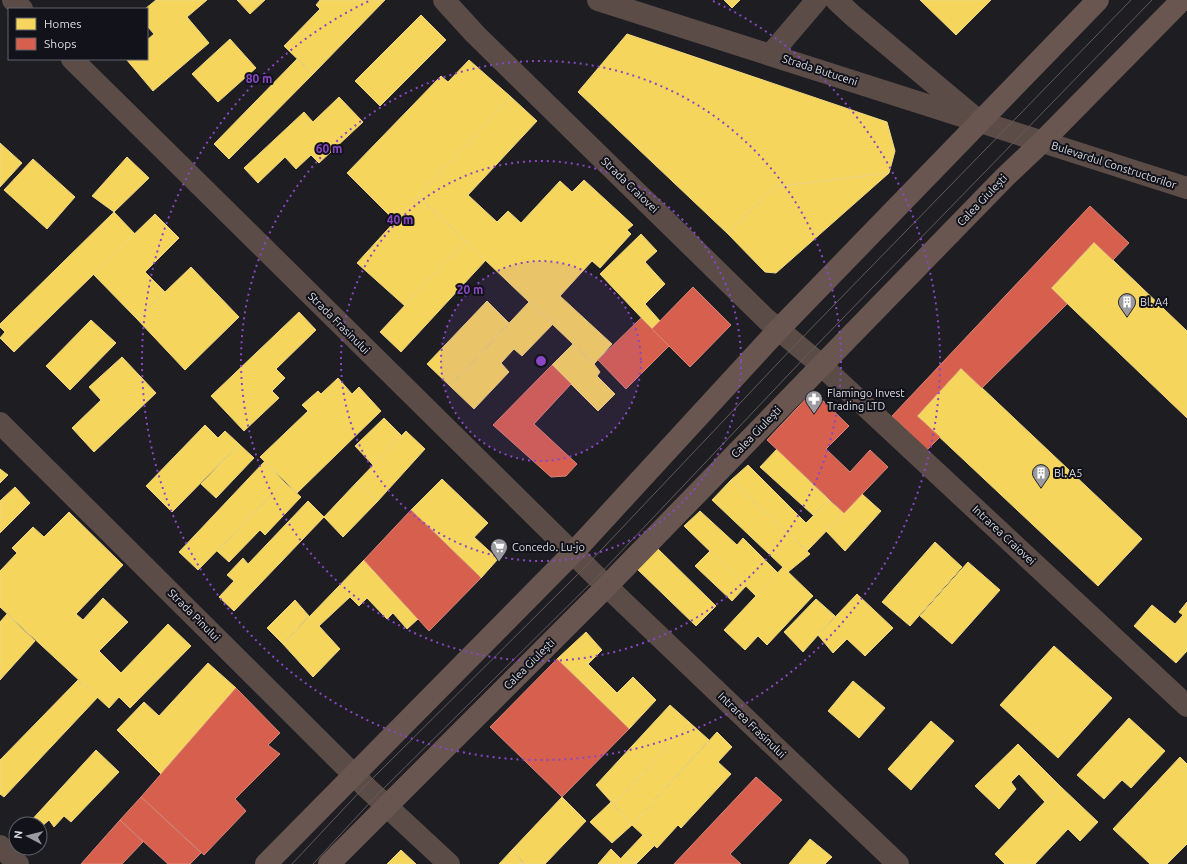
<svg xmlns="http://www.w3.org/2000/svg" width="1187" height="864" viewBox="0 0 1187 864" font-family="Ubuntu,sans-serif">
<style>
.homes{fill:#f6d55c;stroke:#eed784}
.shops{fill:#d6604d;stroke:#d8867a}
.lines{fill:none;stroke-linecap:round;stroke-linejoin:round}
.minor{stroke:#5b4c47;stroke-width:22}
.tertiary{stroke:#5b4c47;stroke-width:22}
.secondary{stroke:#695650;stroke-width:22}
.tram{stroke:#645b59;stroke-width:1}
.ring{fill:none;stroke:#8a47c4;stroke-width:2;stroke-dasharray:2 4}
.labels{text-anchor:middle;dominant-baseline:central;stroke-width:4;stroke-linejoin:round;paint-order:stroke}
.street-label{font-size:11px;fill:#dddde3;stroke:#12121b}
.poi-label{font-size:11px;fill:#dddde3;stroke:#12121b;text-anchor:start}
.centre{fill:#8a47c4;stroke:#12121b;stroke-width:2}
.ring-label{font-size:12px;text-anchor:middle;font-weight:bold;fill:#8a47c4;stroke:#12121b;stroke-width:4;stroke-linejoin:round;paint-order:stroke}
</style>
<rect width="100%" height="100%" fill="#1d1d22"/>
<g class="homes">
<polygon points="156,0 207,0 187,17 209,43 153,91 126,59 147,59 147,40 154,34 147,26 147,9 145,9"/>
<polygon points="237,0 265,0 250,14"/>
<polygon points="320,0 385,0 313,74 284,46 320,9 316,5"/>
<polygon points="724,0 740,0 732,8"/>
<polygon points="920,0 991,0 956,35"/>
<polygon points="421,15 446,40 380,106 355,81"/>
<polygon points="627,34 887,122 895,151 889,173 774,187 728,234 578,92"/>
<polygon points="230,39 256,68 218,102 192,74"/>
<polygon points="297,59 313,74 229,159 214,144"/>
<polygon points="469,60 511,97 395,221 347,173 441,76 448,82"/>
<polygon points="339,97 363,122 319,163 311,155 296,169 285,157 258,183 244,168 304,112 313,122"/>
<polygon points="511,97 537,121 468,195 497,222 508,211 521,223 560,181 572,192 584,180 633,225 627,230 631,234 600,268 592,261 560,296 612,344 594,364 418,196"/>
<polygon points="0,143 22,163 0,187"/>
<polygon points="127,157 149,178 114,212 92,196"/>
<polygon points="33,159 75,197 47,229 4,190"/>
<polygon points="889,173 776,273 765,272 728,234 774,187"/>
<polygon points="418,196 465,241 405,306 357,263"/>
<polygon points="114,212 135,234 14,352 0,338 5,332 0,327 0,324"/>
<polygon points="155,214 179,238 145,272 165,292 137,319 93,274"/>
<polygon points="641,234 657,251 645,262 665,284 645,304 660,321 652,329 600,274"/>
<polygon points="465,241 486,260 401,352 380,332"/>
<polygon points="1094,242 1187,331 1187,418 1051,288"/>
<polygon points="191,267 239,317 185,370 137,319"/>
<polygon points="487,301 509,323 450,386 427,364"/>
<polygon points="529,302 553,324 522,356 514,349 501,363 509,372 474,409 450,386"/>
<polygon points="299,312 316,330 276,369 285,378 272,391 279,398 244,431 211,396"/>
<polygon points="91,320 116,343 70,390 46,366"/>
<polygon points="573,344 594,364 600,372 597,376 615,394 598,411 552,365"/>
<polygon points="122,357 156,393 94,452 72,428 101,400 89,387"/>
<polygon points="961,368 1142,539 1098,586 917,416"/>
<polygon points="338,378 352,394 359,387 381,411 297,493 260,457 308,411 302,405 318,391 321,394"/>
<polygon points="384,418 402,436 373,465 355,446"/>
<polygon points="205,425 218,438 225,431 239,444 172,512 146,486"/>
<polygon points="406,431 425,449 377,502 357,482"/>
<polygon points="239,444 254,458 216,498 201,484"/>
<polygon points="777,449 829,500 813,515 760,467"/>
<polygon points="265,461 284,482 198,570 179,552"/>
<polygon points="748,465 806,523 829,500 844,513 807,551 731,480"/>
<polygon points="0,469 8,475 0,483"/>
<polygon points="442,479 488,523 457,555 411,510"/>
<polygon points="731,480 810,554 788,572 712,500"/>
<polygon points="284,482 301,497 265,535 260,530 229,562 217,551"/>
<polygon points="357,482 377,502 343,537 324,517"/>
<polygon points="15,487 30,503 0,533 0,501"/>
<polygon points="862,494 881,511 845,551 826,531"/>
<polygon points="308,501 324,517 234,611 219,597 234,581 227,575 243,558 248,564"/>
<polygon points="700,511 737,545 743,538 778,573 756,596 684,526"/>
<polygon points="69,512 123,565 76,614 83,620 103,598 128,622 99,651 121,673 168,624 191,646 130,708 119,697 109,708 0,607 0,571 17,553 12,548 33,527 44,537"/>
<polygon points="474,537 498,559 481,578 457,555"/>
<polygon points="935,542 962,567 910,626 882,602"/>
<polygon points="656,547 716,606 696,626 636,568"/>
<polygon points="710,551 746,586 732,601 695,566"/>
<polygon points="364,560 418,619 407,629 393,613 387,619 367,598 359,606 350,597 319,626 340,649 313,677 283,644"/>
<polygon points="968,562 1000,590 952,644 920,616"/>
<polygon points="783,567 813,596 767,645 758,636 745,650 724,630"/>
<polygon points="857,594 893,628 865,656 847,639 833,653 818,635"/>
<polygon points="816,599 835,616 803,652 784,632"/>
<polygon points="295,600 309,616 283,644 267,628"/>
<polygon points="1187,602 1187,651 1176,663 1134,626 1152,605 1175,624 1183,615 1179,612"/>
<polygon points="7,614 35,641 0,680 0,622"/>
<polygon points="586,632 602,650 588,664 617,693 633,677 656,700 629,729 557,659"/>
<polygon points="1054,646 1112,698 1058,758 1000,705"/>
<polygon points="208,663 236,688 161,774 117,730 144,702 159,716"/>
<polygon points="78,680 98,697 4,797 0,794 0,760"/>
<polygon points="853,681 885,708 859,738 828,711"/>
<polygon points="670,705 689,722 614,805 596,785"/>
<polygon points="1129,718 1165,751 1131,788 1122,780 1104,799 1077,775"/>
<polygon points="931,721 954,741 911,790 888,769"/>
<polygon points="689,722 709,740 632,825 614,805"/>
<polygon points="717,732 732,747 718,762 731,774 681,828 678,825 657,848 632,825"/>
<polygon points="1018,744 1060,786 1045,802 1019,774 1011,782 1016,789 999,809 975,786"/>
<polygon points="96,750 119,772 71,822 64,816 54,827 49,820 40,828 40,824 28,824"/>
<polygon points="1180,757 1187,764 1187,844 1167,864 1150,864 1113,829"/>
<polygon points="1060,786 1098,822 1080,841 1068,829 1035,864 1005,864 995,854"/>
<polygon points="562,797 586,821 545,864 525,864 512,850"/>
<polygon points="611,802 632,825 612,843 590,822"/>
<polygon points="643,835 655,845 636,864 625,854"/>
<polygon points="810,839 832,857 825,864 789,864"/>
<polygon points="611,849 621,859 616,864 598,864"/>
<polygon points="401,850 416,864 387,864"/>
<polygon points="512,850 524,864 499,864"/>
<polygon points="625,854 636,864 616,864"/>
</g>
<g class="shops">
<polygon points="1090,206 1129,243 1113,260 1094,242 1051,288 1067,304 982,388 961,368 917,416 940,437 927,450 892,416"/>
<polygon points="693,287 731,325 690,367 652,329"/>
<polygon points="641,318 669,346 626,389 598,360"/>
<polygon points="552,365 571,384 534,424 577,464 566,476 551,477 493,425"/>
<polygon points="813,391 849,426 826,449 850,472 870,450 888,467 844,513 767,440"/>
<polygon points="411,510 481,578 429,631 364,560"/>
<polygon points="557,659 629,729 562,797 490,727"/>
<polygon points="236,688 280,733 268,745 280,754 235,799 246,811 204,855 141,797"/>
<polygon points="756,777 782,800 730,854 741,864 674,864"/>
<polygon points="141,797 201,853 190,864 168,864 120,820"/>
<polygon points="120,820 143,842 122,864 81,864"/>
</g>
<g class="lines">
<g class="minor">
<polyline points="13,0 22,9"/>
<polyline points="444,0 475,34 766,319 821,365 1187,706"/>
<polyline points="836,0 852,15 980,122"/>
<polyline points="771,54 817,0"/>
<polyline points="72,59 597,577 898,864"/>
<polyline points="0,423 365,786 449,864"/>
<polyline points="0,846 18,864"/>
</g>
<polyline class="tertiary" points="598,0 1187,188"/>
<g class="secondary">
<polyline points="266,864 573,553 778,330 1098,0"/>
<polyline points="329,864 607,586 1005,177 1042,142 1182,0"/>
</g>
<g class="tram">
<polyline points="292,864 365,786 586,566 796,344 1131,0"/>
<polyline points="313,864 376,796 597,577 808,354 1152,0"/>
</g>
</g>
<circle cx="541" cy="361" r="100" fill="#8a47c4" fill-opacity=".12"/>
<g class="ring">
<circle cx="541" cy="361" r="100"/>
<circle cx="541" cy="361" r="200"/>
<circle cx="541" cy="361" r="300"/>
<path d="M713 1A399 399 0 1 1 369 1"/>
</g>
<defs>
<g id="building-pin" transform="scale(0.9)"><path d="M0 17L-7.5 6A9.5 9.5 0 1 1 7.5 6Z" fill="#9a9a9f" stroke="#12121b"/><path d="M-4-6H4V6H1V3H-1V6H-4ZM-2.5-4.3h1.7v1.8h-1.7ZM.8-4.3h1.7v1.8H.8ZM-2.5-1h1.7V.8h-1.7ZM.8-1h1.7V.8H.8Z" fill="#fff"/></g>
<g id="pharmacy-pin" transform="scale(0.9)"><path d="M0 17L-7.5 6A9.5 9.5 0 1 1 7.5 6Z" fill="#9a9a9f" stroke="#12121b"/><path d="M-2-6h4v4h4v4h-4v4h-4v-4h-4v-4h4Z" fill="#fff"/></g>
<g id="supermarket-pin" transform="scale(0.9)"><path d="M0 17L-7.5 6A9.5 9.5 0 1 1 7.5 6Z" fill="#9a9a9f" stroke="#12121b"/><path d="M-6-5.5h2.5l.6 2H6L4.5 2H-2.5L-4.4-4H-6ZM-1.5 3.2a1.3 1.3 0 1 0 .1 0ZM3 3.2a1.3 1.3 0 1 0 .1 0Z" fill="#fff"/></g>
</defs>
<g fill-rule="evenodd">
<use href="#building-pin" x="1127" y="302"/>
<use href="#pharmacy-pin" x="814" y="399"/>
<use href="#building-pin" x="1041" y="473"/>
<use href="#supermarket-pin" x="499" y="547"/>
</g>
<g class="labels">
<g class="street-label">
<text transform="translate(820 70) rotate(18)">Strada Butuceni</text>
<text transform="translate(1114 165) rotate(18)">Bulevardul Constructorilor</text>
<text transform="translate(630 185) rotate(44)">Strada Craiovei</text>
<text transform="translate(982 200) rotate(-46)">Calea Giulești</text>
<text transform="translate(339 323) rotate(45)">Strada Frasinului</text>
<text transform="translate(756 432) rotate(-46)">Calea Giulești</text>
<text transform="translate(1004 535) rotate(43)">Intrarea Craiovei</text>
<text transform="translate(194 615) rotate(45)">Strada Pinului</text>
<text transform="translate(529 664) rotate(-45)">Calea Giulești</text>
<text transform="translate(752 725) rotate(44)">Intrarea Frasinului</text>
</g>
<g class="poi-label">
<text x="1140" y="302">Bl. A4</text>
<text x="827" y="393">Flamingo Invest<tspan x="827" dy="13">Trading LTD</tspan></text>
<text x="1054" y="473">Bl. A5</text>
<text x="512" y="547">Concedo. Lu-jo</text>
</g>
</g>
<circle cx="541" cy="361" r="6" class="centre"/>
<g class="ring-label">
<text x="259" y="83">80 m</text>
<text x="329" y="153">60 m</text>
<text x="400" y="224">40 m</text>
<text x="470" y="294">20 m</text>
</g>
<rect x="8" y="8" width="140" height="52" fill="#12121b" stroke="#63636b"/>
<rect x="16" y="18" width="20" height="12" fill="#f6d55c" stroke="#63636b"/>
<text x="44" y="28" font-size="12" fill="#dddde3">Homes</text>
<rect x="16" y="38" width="20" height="12" fill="#d6604d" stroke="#63636b"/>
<text x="44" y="48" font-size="12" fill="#dddde3">Shops</text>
<g transform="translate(28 836) rotate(277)"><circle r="19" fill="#12121b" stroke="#63636b"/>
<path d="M0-3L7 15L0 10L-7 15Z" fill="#9a9a9f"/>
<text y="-6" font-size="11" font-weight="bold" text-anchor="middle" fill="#dddde3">N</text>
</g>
</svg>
